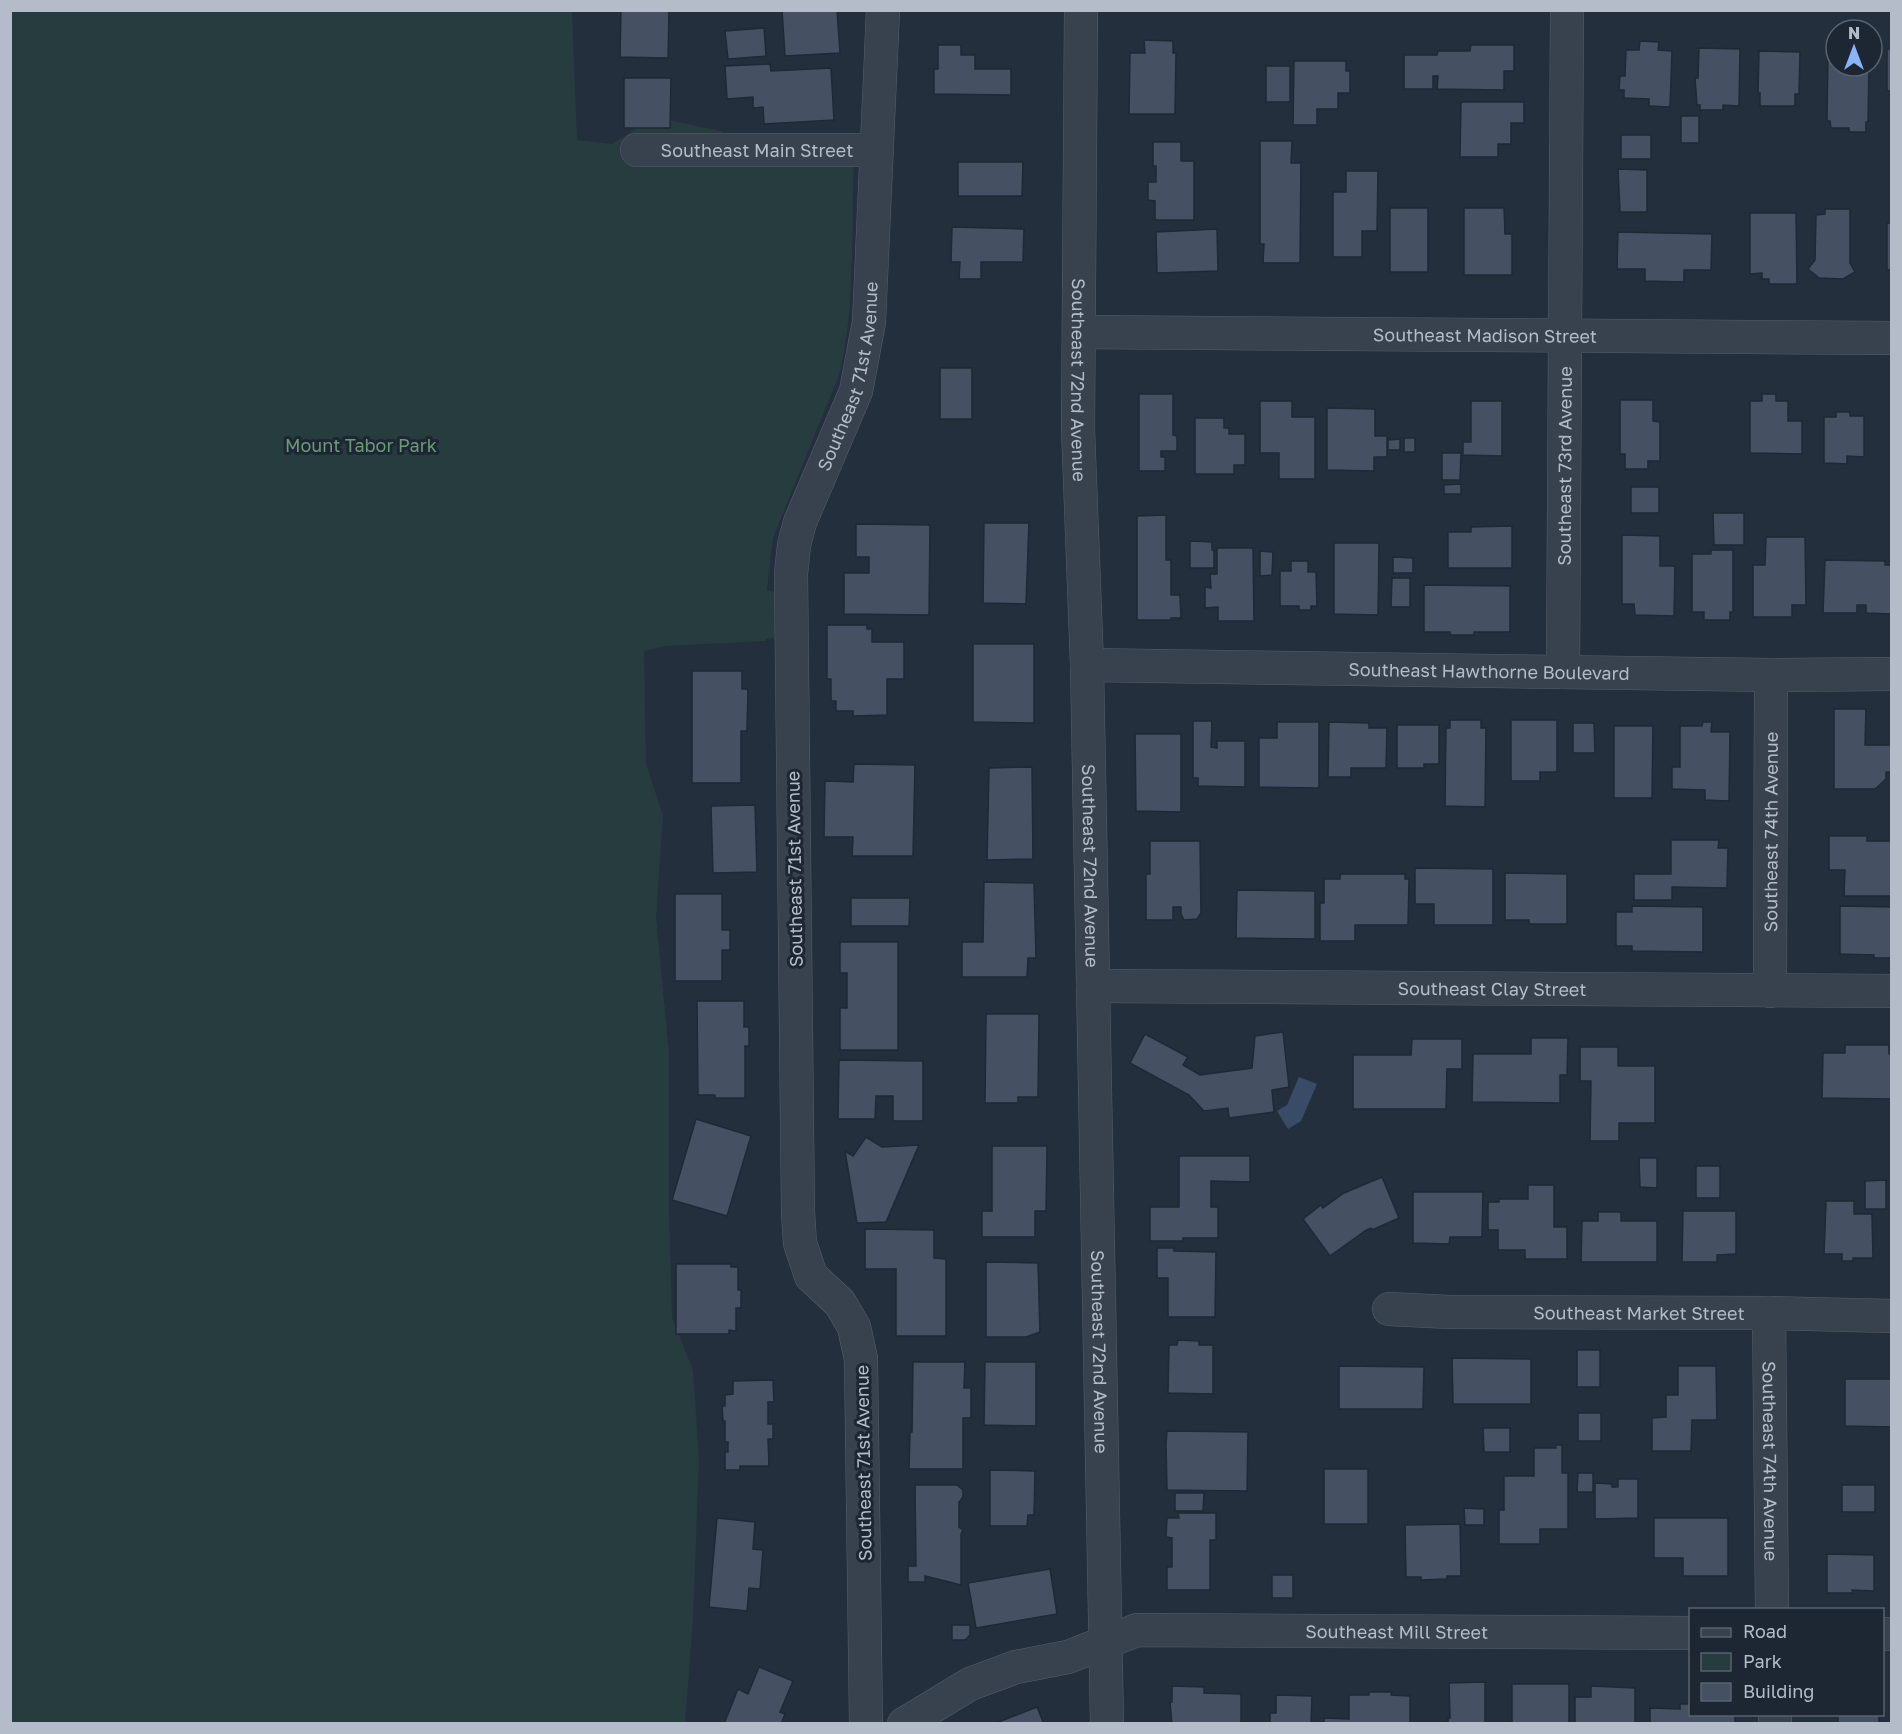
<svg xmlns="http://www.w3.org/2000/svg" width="1902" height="1734" viewBox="0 0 1902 1734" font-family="'Golos Text',sans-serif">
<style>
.green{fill:#263c3f}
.water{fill:#394c67}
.building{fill:#455162;stroke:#1f2835;stroke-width:1.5}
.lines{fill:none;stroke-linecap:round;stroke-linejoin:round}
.street-casing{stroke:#565f6c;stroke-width:34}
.street{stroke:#38414e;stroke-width:33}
.labels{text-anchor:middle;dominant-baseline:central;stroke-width:6;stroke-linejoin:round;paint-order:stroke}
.street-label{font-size:18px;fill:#b4bcc9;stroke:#1d2633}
.park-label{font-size:18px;fill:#6b9a76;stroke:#1d2633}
</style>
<rect width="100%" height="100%" fill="#242f3e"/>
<path class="green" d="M11 11H572L577 140 612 144 654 117 720 131 784 163 854 162C851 230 856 309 839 375L773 538 767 590 777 593 776 638 766 639V641L664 646 644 651 646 764 663 816 656 918 669 1052V1211L672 1318 693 1370 699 1459 693 1619 685 1723H11Z"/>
<polygon class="water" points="1299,1077 1317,1084 1301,1121 1288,1129 1277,1111 1287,1105"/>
<g class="building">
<polygon points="621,10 669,10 668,58 620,57"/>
<polygon points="782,10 837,10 840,53 785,56"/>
<polygon points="764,28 766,56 728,59 725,31"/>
<polygon points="1144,40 1173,41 1173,53 1176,53 1175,114 1129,114 1130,53 1145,53"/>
<polygon points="1640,41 1659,42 1658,50 1672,51 1670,107 1649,106 1649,99 1624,98 1624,90 1619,90 1620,76 1625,76 1626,50 1639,50"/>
<polygon points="938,45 961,45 961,55 975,55 975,69 1011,69 1011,95 934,94 934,69 938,69"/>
<polygon points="1471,45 1514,45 1514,71 1504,71 1504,90 1437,89 1438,76 1433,76 1433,89 1404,89 1404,55 1437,55 1438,51 1470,51"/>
<polygon points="1699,48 1740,49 1739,106 1723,105 1723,110 1700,110 1700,105 1697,105 1695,78 1698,78"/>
<polygon points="1828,49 1836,49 1836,66 1869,66 1868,122 1866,122 1866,132 1849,132 1849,128 1831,128 1830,121 1827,121"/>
<rect x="1887" y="49" width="5" height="42"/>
<polygon points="1759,51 1800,52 1799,94 1795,94 1795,106 1760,106 1760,93 1758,93"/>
<polygon points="1294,61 1346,61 1346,71 1350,71 1350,93 1338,93 1338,109 1317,109 1317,125 1293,125"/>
<polygon points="770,64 771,71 831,68 834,120 764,124 763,107 753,108 753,97 727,99 725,66"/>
<rect x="1266" y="66" width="24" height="36"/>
<polygon points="624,78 671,78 670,128 624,128"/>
<polygon points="1461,102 1524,102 1524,123 1511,123 1511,144 1498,144 1498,157 1460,157"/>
<rect x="1681" y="116" width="18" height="27"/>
<rect x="1621" y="135" width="30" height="24"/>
<polygon points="1260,141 1292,141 1291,163 1301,163 1300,263 1263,263 1264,244 1260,244"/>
<polygon points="1153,142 1181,142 1181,161 1194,161 1194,220 1155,220 1155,201 1148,200 1148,182 1156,182 1156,166 1153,166"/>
<polygon points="958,162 1023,162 1022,196 958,196"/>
<polygon points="1618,169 1647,170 1647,212 1620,212"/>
<polygon points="1346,171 1378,171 1377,231 1362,231 1362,257 1333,257 1333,192 1346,192"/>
<rect x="1390" y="208" width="38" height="64"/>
<polygon points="1464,208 1504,208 1505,234 1512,234 1512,275 1464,275"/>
<polygon points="1825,209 1850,209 1850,263 1855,272 1843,279 1819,278 1808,269 1815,260 1816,215 1825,214"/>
<polygon points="1750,213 1796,213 1797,284 1769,284 1769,279 1762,279 1762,273 1750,274"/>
<rect x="1887" y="223" width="5" height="47"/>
<polygon points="952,227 1024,229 1023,262 981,262 981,279 959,279 960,262 951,262"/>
<polygon points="1217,229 1218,271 1157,273 1156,232"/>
<polygon points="1618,232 1712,234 1711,270 1684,270 1684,282 1645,281 1645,269 1617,269"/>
<rect x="940" y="368" width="32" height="51"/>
<polygon points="1139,394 1173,394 1173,435 1177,436 1177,451 1161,451 1161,457 1165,457 1165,471 1139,471"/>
<polygon points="1762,394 1776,394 1776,401 1788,401 1788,421 1802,421 1802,454 1750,453 1750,401 1762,401"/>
<polygon points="1620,400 1653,400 1653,421 1660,422 1660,461 1648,461 1648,469 1625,469 1625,454 1620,454"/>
<polygon points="1260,401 1292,401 1292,417 1315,417 1315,479 1279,479 1279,453 1260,453"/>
<polygon points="1471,401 1502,401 1502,456 1463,455 1463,442 1471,442"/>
<polygon points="1327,408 1375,409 1375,436 1387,436 1387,457 1374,457 1374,471 1327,470"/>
<polygon points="1836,412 1850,412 1850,416 1864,416 1864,457 1847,456 1847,464 1824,463 1824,417 1836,417"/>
<polygon points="1195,418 1224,418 1224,428 1229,428 1229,434 1245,434 1245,465 1234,465 1234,474 1195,474"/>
<rect x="1404" y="438" width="11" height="14"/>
<polygon points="1400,439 1400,450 1388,450 1388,440"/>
<polygon points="1442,453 1461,453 1460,480 1442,480"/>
<polygon points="1461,484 1461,494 1444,494 1444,485"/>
<rect x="1631" y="487" width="28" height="26"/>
<polygon points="1713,513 1744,513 1744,545 1714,545"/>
<polygon points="1166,515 1166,560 1171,560 1171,595 1180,595 1181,618 1171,618 1171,620 1137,620 1137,516"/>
<polygon points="984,523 1029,523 1026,604 983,603"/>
<polygon points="856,524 930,525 929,615 844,614 844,573 869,573 869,557 856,557"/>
<polygon points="1512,526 1512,568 1448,568 1448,532 1471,532 1471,527"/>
<polygon points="1622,535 1660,536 1660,566 1675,566 1674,616 1635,615 1634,604 1622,604"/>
<polygon points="1766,537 1805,537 1806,605 1792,605 1792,617 1753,617 1753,565 1765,565"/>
<polygon points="1190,541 1212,542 1212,550 1214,550 1214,568 1190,568"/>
<polygon points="1334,543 1379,543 1378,615 1334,614"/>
<polygon points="1217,548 1253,548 1254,621 1218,621 1218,607 1205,608 1205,587 1211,588 1210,574 1217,574"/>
<polygon points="1711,550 1733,550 1733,612 1730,612 1730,620 1704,620 1704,612 1692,612 1692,554 1711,554"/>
<polygon points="1260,551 1273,552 1272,575 1260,576"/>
<polygon points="1393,557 1413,558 1413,573 1393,573"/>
<polygon points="1825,560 1885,561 1885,565 1892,565 1892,614 1866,613 1866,605 1857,605 1857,613 1823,613"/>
<polygon points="1291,561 1308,561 1308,572 1316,572 1317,606 1311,606 1311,610 1299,610 1299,606 1280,606 1280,571 1291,571"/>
<polygon points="1392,578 1410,578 1410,607 1391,607"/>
<polygon points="1424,585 1510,586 1510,632 1474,632 1474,635 1450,635 1450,632 1424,632"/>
<polygon points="827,625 867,625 867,629 872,629 872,642 904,642 904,679 887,679 887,715 853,716 853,711 836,711 836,701 831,701 831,679 827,679"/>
<polygon points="973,644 1034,644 1034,723 973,722"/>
<polygon points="692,671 742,671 742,689 748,689 747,731 741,731 741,783 692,783"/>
<polygon points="1834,709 1866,709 1865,745 1892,745 1892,772 1886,772 1886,779 1875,789 1834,789"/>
<polygon points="1450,720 1481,720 1481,728 1486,728 1485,807 1445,806 1446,728 1450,728"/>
<polygon points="1511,720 1557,720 1557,772 1540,772 1540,781 1511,781"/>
<polygon points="1193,721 1212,721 1211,747 1217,748 1217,741 1245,741 1245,787 1198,786 1198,778 1193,778"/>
<polygon points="1277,722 1319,722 1319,788 1259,787 1259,738 1277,738"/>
<polygon points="1329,722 1369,723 1369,728 1387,728 1386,768 1351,768 1351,777 1328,777"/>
<polygon points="1703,722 1712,722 1711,732 1730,732 1729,801 1705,800 1705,790 1672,789 1672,767 1680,767 1680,726 1702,726"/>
<polygon points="1573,723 1594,723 1595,753 1573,753"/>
<polygon points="1397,725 1439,725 1439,764 1424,764 1424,768 1397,768"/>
<polygon points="1614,726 1653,726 1652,798 1614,798"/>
<polygon points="1135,734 1181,734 1181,812 1136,811"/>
<polygon points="854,764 915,765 913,856 852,856 853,837 824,837 825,781 853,782"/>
<polygon points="1032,767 1033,859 987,860 989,768"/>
<polygon points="755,805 757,872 713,873 711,806"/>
<polygon points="1829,836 1867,836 1867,841 1892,841 1892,896 1844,896 1845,870 1829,870"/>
<polygon points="1671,840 1719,840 1718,848 1728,848 1727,888 1672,887 1672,900 1634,900 1634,874 1671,874"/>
<polygon points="1150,841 1200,841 1201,913 1197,919 1184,920 1181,914 1181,907 1173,907 1173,920 1146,920 1146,874 1150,874"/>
<polygon points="1415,868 1493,869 1493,925 1434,925 1434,904 1415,904"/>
<polygon points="1505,873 1567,874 1567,924 1529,924 1529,920 1505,920"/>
<polygon points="1340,874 1405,874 1405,879 1409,879 1408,925 1355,925 1355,941 1320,941 1320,903 1324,903 1324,879 1340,879"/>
<polygon points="984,882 1034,883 1036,958 1028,958 1027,977 962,977 962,942 983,942"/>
<polygon points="1237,890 1315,891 1315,939 1236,938"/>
<polygon points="675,894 722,894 722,930 730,930 730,950 722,950 722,981 675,981"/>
<polygon points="851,898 910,898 909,926 851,926"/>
<polygon points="1632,906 1703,907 1703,952 1632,951 1632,946 1616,946 1616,912 1632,912"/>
<polygon points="1840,906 1892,907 1892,958 1874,958 1874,955 1840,954"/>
<polygon points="840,942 898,942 898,1050 840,1050 840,1008 847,1008 847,973 840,973"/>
<polygon points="697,1001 744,1001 744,1027 749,1027 749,1046 745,1046 745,1098 715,1098 715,1095 698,1095"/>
<polygon points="986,1014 1039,1014 1038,1097 1018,1097 1018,1103 985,1103"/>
<polygon points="1283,1032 1289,1087 1272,1090 1274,1112 1229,1118 1228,1108 1204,1111 1189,1095 1130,1063 1145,1034 1188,1057 1183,1065 1200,1075 1252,1068 1255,1036"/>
<polygon points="1531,1038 1568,1038 1567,1075 1560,1075 1560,1103 1472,1102 1473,1054 1531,1054"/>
<polygon points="1412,1039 1462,1039 1462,1069 1447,1069 1446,1109 1353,1109 1353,1055 1411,1055"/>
<polygon points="1845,1045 1889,1045 1889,1054 1892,1054 1892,1099 1822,1098 1823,1053 1845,1053"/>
<polygon points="1580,1047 1618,1047 1618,1066 1655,1066 1655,1123 1619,1123 1619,1141 1590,1141 1591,1081 1580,1081"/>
<polygon points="839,1060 923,1061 923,1121 893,1121 893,1096 876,1096 875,1119 838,1119"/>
<polygon points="696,1119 751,1136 727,1216 672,1200"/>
<polygon points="866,1137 882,1147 919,1145 886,1222 857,1223 845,1151 853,1156"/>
<polygon points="992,1146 1047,1146 1046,1211 1035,1211 1035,1237 982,1237 982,1211 992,1211"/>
<polygon points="1179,1156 1250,1156 1250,1182 1211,1181 1211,1207 1218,1207 1218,1238 1183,1238 1183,1241 1150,1241 1150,1207 1179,1207"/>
<polygon points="1639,1158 1657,1158 1657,1188 1640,1187"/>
<rect x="1696" y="1166" width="24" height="32"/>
<polygon points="1382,1177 1399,1218 1372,1230 1371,1228 1365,1231 1330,1256 1303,1219 1321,1205 1323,1208 1344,1193"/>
<polygon points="1886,1180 1886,1209 1865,1209 1865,1181"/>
<polygon points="1528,1185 1554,1185 1554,1227 1567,1227 1567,1259 1525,1259 1525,1250 1498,1250 1498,1230 1488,1230 1488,1202 1499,1202 1499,1199 1528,1199"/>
<polygon points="1413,1192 1483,1192 1482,1237 1450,1237 1449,1244 1413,1243"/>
<polygon points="1826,1201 1854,1201 1854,1214 1872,1214 1873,1258 1853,1258 1853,1261 1842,1261 1842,1254 1824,1254"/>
<polygon points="1683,1211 1736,1211 1736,1254 1717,1255 1717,1262 1682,1262"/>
<polygon points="1598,1212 1621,1212 1621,1221 1657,1221 1657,1262 1581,1262 1582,1221 1598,1221"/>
<polygon points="865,1229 934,1230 934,1258 946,1259 946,1336 896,1336 896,1269 865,1269"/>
<polygon points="1157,1248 1174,1248 1174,1251 1216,1252 1215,1317 1168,1317 1168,1278 1157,1278"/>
<polygon points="986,1262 1038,1263 1040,1332 1026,1337 986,1337"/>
<polygon points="676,1264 731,1264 731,1267 738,1267 738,1290 741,1290 741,1308 736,1308 736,1331 729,1330 729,1334 676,1334"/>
<polygon points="1178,1340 1199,1341 1199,1345 1213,1345 1213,1394 1168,1393 1169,1345 1177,1345"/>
<rect x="1577" y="1350" width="23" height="37"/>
<polygon points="1452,1358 1531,1359 1531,1404 1453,1404"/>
<polygon points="913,1362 965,1362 964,1388 971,1388 971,1418 963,1418 963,1469 909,1469 910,1432 912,1432"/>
<polygon points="985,1362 1036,1362 1036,1426 984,1425"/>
<polygon points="1339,1366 1424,1367 1423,1409 1339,1409"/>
<polygon points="1678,1366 1716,1366 1717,1420 1692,1420 1691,1451 1652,1451 1652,1418 1666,1417 1666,1395 1678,1395"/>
<polygon points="1845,1379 1892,1379 1892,1427 1845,1426"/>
<polygon points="773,1380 774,1402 768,1402 768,1424 773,1424 773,1439 768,1439 769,1466 740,1466 740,1470 725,1470 725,1452 728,1452 728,1442 725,1442 725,1421 723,1421 722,1406 725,1406 725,1395 733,1394 733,1381"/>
<rect x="1578" y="1413" width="23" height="28"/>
<polygon points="1483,1428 1510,1428 1510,1452 1484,1452"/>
<polygon points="1167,1431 1248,1432 1247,1491 1167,1490 1166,1444"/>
<polygon points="1556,1445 1562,1445 1562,1473 1568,1473 1568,1529 1540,1529 1540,1544 1499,1544 1499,1510 1504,1510 1504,1476 1534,1476 1534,1448 1556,1448"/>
<rect x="1324" y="1469" width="44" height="55"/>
<polygon points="990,1470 1035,1471 1034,1515 1028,1515 1027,1526 990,1526"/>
<polygon points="1578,1473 1593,1473 1593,1492 1577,1492"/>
<polygon points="1618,1479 1638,1479 1638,1518 1595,1519 1595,1483 1612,1484 1612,1487 1618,1487"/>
<polygon points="915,1485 957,1485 963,1490 963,1497 959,1502 959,1527 963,1530 961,1534 961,1585 925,1576 925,1582 908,1582 908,1566 916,1566"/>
<rect x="1842" y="1485" width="33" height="27"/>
<polygon points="1175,1493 1204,1493 1203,1511 1175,1511"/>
<polygon points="1464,1508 1484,1509 1484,1525 1465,1525"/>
<polygon points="1178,1513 1216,1513 1216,1540 1210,1540 1210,1590 1167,1590 1167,1567 1172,1567 1172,1538 1166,1537 1167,1518 1179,1518"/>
<polygon points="717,1518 755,1522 753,1549 763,1550 760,1589 749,1588 747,1611 709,1607"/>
<polygon points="1654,1518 1728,1518 1728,1576 1683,1576 1683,1558 1654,1558"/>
<polygon points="1460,1524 1461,1576 1447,1576 1447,1579 1421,1580 1421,1577 1406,1577 1405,1525"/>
<polygon points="1827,1554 1874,1555 1874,1591 1852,1590 1853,1593 1827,1593"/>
<polygon points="1050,1569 1057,1614 976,1628 968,1583"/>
<rect x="1272" y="1575" width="21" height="23"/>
<polygon points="952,1625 970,1625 970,1635 965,1640 952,1640"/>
<polygon points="759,1667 793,1681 780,1712 785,1714 781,1724 724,1724 738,1689 748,1694"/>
<polygon points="1485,1682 1485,1724 1448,1724 1448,1718 1450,1718 1449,1683"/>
<polygon points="1512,1684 1569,1684 1569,1723 1512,1724"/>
<polygon points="1172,1686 1204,1687 1204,1693 1241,1694 1241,1724 1172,1724 1170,1702 1172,1702"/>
<polygon points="1591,1686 1635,1688 1635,1724 1575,1724 1575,1697 1591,1697"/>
<polygon points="1369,1692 1392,1692 1391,1695 1410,1696 1410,1724 1324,1724 1324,1718 1349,1719 1349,1695 1369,1695"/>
<polygon points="1276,1695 1312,1696 1311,1724 1270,1724 1270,1713 1276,1713"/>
<polygon points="1680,1704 1690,1704 1690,1714 1735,1714 1735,1724 1650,1724 1650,1708 1680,1709"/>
<polygon points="1037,1707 1044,1724 996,1724 996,1723"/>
<rect x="1838" y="1714" width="41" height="10"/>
</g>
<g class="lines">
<g class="street-casing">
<g id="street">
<path id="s1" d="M1081 10 1078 428 1087 665 1107 1724"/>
<path id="s2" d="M637 150H877"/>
<path id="s3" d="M1079 332 1892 338"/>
<path id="s4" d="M1087 665 1771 675 1892 674"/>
<path id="s5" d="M1563 672 1567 10"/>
<path id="s6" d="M1093 986 1892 991"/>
<path id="s7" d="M1770 991 1771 675"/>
<path id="s8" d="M1389 1309 1449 1312 1769 1313 1892 1316"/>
<path id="s9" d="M1769 1313 1772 1610"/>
<polyline points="1882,1634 1892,1634"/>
<polyline points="1775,1714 1775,1724"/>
<path id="s10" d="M866 1724 861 1359 854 1327 840 1303 811 1276 800 1243 798 1213 791 574 794 545 800 522 856 391 869 322 883 10"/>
<path id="s11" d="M904 1724 970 1684 1016 1667 1068 1657 1137 1630 1690 1633"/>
</g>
</g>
<use href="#street" class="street"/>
</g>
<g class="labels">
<g class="street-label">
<text stroke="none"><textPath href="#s2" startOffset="120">Southeast Main Street</textPath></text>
<text stroke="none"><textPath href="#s3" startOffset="406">Southeast Madison Street</textPath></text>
<text stroke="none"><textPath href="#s10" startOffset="1377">Southeast 71st Avenue</textPath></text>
<text stroke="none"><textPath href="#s1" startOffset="370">Southeast 72nd Avenue</textPath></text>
<text stroke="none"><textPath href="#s5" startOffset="206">Southeast 73rd Avenue</textPath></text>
<text stroke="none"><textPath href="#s4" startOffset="402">Southeast Hawthorne Boulevard</textPath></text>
<text stroke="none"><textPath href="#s7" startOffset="159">Southeast 74th Avenue</textPath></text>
<text stroke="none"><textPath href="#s1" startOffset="856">Southeast 72nd Avenue</textPath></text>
<text transform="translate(794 869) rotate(-91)">Southeast 71st Avenue</text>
<text stroke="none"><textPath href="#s6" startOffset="399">Southeast Clay Street</textPath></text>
<text stroke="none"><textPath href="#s8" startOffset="250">Southeast Market Street</textPath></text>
<text stroke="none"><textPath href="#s1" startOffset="1342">Southeast 72nd Avenue</textPath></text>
<text stroke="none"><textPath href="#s9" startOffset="148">Southeast 74th Avenue</textPath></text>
<text transform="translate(863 1463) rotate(-91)">Southeast 71st Avenue</text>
<text stroke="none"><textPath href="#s11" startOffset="513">Southeast Mill Street</textPath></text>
</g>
<g class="park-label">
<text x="361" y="445">Mount Tabor Park</text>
</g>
</g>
<rect width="1902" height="1734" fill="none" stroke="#b4bcc9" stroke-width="24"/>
<rect x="1689" y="1608" width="195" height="108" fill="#1d2633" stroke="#59626f" stroke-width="1.5"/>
<rect x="1701" y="1628" width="30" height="9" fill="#38414e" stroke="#59626f" stroke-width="1.5"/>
<text x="1743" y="1638" font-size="18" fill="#b4bcc9">Road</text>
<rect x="1701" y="1653" width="30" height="18" fill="#263c3f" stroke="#59626f" stroke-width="1.5"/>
<text x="1743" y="1668" font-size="18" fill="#b4bcc9">Park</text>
<rect x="1701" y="1683" width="30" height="18" fill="#455162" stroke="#59626f" stroke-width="1.5"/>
<text x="1743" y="1698" font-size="18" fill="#b4bcc9">Building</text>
<g transform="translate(1854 48)"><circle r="28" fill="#1d2633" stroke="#59626f" stroke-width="1.5"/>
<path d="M0-4.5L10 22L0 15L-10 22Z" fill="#8ab4f8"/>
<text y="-9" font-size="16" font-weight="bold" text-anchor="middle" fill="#b4bcc9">N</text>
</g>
</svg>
